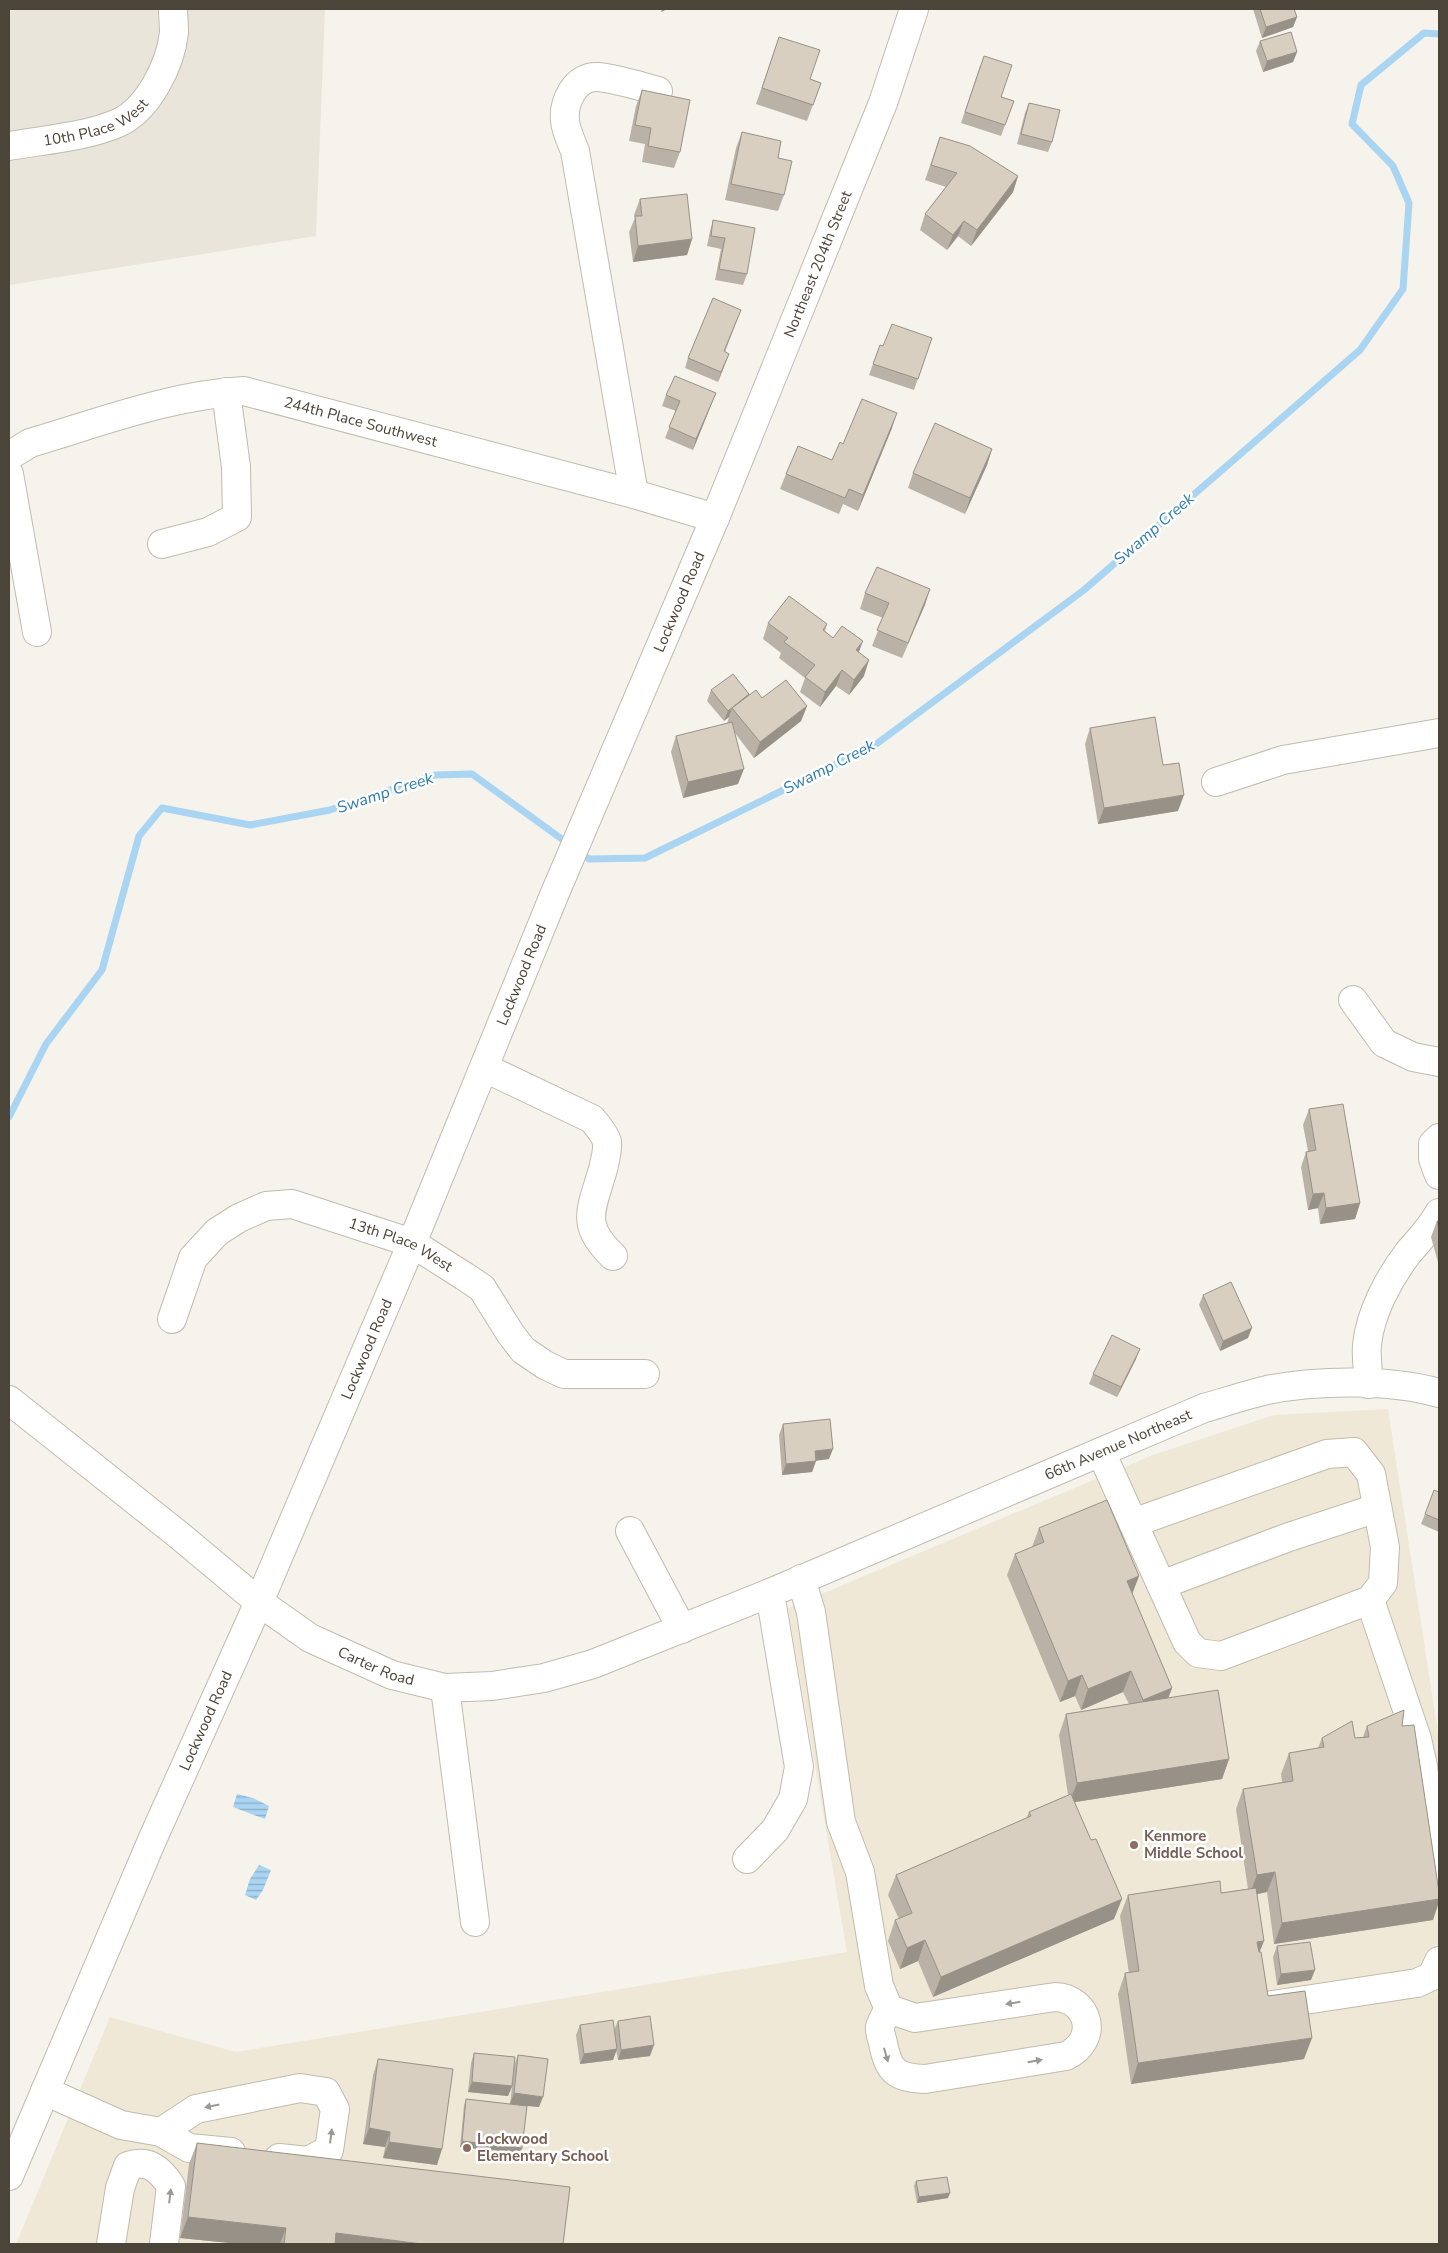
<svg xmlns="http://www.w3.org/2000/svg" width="1448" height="2253" viewBox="0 0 1448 2253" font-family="'Nunito Sans',sans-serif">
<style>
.residential{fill:#eae5da}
.education{fill:#efe8d6}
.water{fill:url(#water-rules)}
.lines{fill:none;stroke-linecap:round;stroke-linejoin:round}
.stream{stroke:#a9d4f2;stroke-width:7}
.minor-casing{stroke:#c2bbae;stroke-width:30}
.minor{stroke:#fff;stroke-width:28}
.wall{fill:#bab2a6}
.shaded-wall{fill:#979187}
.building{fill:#d8cfc1;stroke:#979187}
.oneway{fill:#9c9892}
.education-dot{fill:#8d6e63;stroke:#fff;stroke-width:2}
.labels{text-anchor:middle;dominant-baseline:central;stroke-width:5;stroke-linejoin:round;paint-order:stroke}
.street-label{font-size:15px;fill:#4b4439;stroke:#fff}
.education-label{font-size:15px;font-weight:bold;fill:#785e54;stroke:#fff;text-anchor:start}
.water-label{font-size:16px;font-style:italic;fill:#2e7ab2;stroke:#fff}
</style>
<defs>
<pattern id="water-rules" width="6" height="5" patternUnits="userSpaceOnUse" patternTransform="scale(1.25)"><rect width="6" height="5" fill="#a9d4f2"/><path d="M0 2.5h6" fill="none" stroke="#8caec5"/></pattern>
</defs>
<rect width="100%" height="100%" fill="#f6f3ec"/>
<polygon class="residential" points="9,9 325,9 316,236 9,285"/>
<polygon class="education" points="1388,1409 1439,1739 1439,2244 16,2244 110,2017 236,2052 847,1952 788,1608 1153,1455 1274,1415"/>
<g class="water">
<polygon points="237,1794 253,1798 269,1806 265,1819 233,1807"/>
<polygon points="259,1865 271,1870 263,1890 256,1900 245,1895 250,1879"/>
</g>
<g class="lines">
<g class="stream">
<polyline points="579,852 589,859 645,858 875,745 1084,590 1360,350 1403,289 1409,203 1393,166 1352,124 1361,85 1424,33 1439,34"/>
<polyline points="9,1117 46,1044 102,970 139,836 162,808 250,825 330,810 435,775 472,774 570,845"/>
</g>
<g class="minor-casing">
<g id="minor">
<path id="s1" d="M9 146C43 140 86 137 118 123 148 110 171 64 174 32 174 24 173 16 173 9"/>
<path id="s2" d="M9 456 30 443C101 422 171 395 244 391L634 494 715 518"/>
<polyline points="9,474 37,632"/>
<path d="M634 494 575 151C571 141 566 131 565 121 563 103 575 75 598 77 618 79 639 86 658 91"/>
<polyline points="162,544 208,532 237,517 236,467 226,392"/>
<polyline points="1216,782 1283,760 1439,733"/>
<polyline points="1353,1000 1384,1043 1413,1057 1439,1062"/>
<path d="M485 1068 592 1119C597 1125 605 1134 607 1142 608 1150 605 1161 603 1169 592 1209 579 1224 613 1256"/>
<polyline points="1439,1138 1433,1144 1433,1159 1439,1175"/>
<path id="s3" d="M172 1319 193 1258 217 1232 239 1218 266 1206 292 1204 412 1243 464 1276 482 1288 510 1333 523 1350 545 1365 564 1374H645"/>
<path d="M1369 1384C1368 1371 1366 1357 1367 1345 1370 1313 1389 1278 1408 1253 1419 1240 1431 1228 1439 1213"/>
<path id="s4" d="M9 1400 180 1536 259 1602 310 1638 392 1675 445 1688 492 1686 544 1678 593 1664 770 1593 1204 1408C1225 1402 1246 1395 1267 1390 1317 1380 1390 1379 1439 1393"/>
<polyline points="1101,1452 1187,1642 1198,1653 1221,1656 1370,1600 1383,1583 1385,1547 1371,1474 1354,1452 1327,1454 1133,1523"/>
<polyline points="630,1531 682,1629"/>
<path d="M801 1579 811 1612 841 1822 860 1872 879 1986 889 2009 915 2018 1055 1997C1088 1998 1101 2039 1066 2056L925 2079C896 2078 888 2071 883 2043 882 2038 879 2032 880 2027 881 2022 886 2014 889 2009"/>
<polyline points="1161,1585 1289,1537 1377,1508"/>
<polyline points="1370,1600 1417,1739 1423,1766 1439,1885"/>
<polyline points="445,1688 475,1922"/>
<polyline points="747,1859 775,1830 793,1799 799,1767 770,1593"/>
<polyline points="1272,2005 1417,1983 1432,1976 1439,1961"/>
<polyline points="45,2091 121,2125 161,2132 189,2148 231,2152"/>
<polyline points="161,2132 196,2109 300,2088 326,2092 335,2109 329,2150 308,2161 279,2158"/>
<path id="s5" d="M9 2176 153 1838 259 1602 412 1243 555 893 715 518 883 103 914 9"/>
<path d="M111 2244 120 2188 128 2166C148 2159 160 2169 171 2186L164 2244"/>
</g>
</g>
<use href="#minor" class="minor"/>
</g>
<g class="wall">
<polygon points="1253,9 1294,9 1297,17 1293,27 1262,38"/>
<polygon points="779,37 810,79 821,83 807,121 756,104"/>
<polygon points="1260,41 1297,52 1293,62 1263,72 1256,51"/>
<polygon points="980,66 1001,97 1014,101 1001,136 961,123"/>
<polygon points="642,90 680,152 674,168 642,162 645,144 629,141 636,106"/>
<polygon points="1029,103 1052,142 1048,152 1017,144 1025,113"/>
<polygon points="742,132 778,158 784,195 778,211 725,200 736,148"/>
<polygon points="940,137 1018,176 1013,192 971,246 958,236 947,250 920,230 925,214 946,187 925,180"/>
<polygon points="640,199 692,239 687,255 633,262 629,232 635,218 634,215"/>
<polygon points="713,220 747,274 743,285 715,280 721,249 707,246 710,231"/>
<polygon points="741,310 725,352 729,354 718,382 685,368 688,358"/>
<polygon points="932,338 914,390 869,375 880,345 883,346"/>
<polygon points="716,393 693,450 665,438 676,411 662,406 666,395"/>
<polygon points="892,428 858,511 843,504 839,514 780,489 786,474 832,460 843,444"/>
<polygon points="992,449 987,465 965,514 908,488 913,473"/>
<polygon points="930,589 902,658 872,646 883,618 860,609 865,593"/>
<polygon points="768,623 827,624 825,631 833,638 859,652 864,676 849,695 836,686 820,707 800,692 805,678 779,658 781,653 763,639"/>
<polygon points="711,690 749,694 762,698 807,706 801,721 754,758 735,733 738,784 683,798 671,752 676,736 727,724 729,717 724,721 707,701"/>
<polygon points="1090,728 1178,811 1098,824 1085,744"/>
<polygon points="1309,1109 1360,1203 1355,1219 1320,1224 1318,1208 1308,1210 1301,1167 1306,1152 1308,1151 1303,1125"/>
<polygon points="1437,1221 1439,1221 1439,1266 1431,1237"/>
<polygon points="1203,1295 1248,1338 1220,1351 1199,1305"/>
<polygon points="1136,1359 1117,1397 1089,1384 1093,1374"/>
<polygon points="783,1424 829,1459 816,1461 812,1472 782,1475 779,1435"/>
<polygon points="1439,1492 1439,1532 1421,1524 1425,1514"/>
<polygon points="1039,1528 1139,1576 1132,1594 1172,1688 1168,1698 1229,1759 1222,1779 1075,1802 1114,1919 933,1997 918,1961 900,1969 888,1941 895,1920 899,1919 888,1895 896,1875 1026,1819 1029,1812 1068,1795 1059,1735 1066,1714 1129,1704 1123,1692 1081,1710 1075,1696 1060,1702 1007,1575 1015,1554 1032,1547"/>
<polygon points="1367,1726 1402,1726 1433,1920 1274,1944 1267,1892 1257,1894 1260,1952 1268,1996 1304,2059 1131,2084 1118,1994 1125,1973 1129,1973 1120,1916 1128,1895 1221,1893 1248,1889 1236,1809 1243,1789 1282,1782 1281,1774 1289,1753 1318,1748 1322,1738 1355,1738 1363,1737"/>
<polygon points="1277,1946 1311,1980 1277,1985 1273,1957"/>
<polygon points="618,2021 650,2056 618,2060 616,2050 613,2060 580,2064 576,2035 580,2025 614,2030"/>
<polygon points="474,2053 514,2066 518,2055 539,2107 527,2106 522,2148 520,2153 460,2147 464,2105 466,2099 510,2104 512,2087 508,2096 468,2092 471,2063"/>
<polygon points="378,2059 437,2165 383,2158 385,2147 363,2144 373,2075"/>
<polygon points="197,2143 563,2244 240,2244 180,2238 189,2164"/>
<polygon points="916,2181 948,2198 917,2203 914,2186"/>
</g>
<g class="shaded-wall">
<polygon points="662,9 668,9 661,12"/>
<polygon points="1297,17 1293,27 1262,38 1266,27"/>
<polygon points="1297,52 1293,62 1263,72 1267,61"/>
<polygon points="1018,176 1013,192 971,246 977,230"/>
<polygon points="964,221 958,236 947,250 953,235"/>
<polygon points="692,239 687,255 633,262 638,246"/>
<polygon points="729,354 725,364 718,382 721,372"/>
<polygon points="716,393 712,403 693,450 696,439"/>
<polygon points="897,413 892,428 858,511 863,495"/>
<polygon points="992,449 987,465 965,514 970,498"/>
<polygon points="930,589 925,605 902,658 908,643"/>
<polygon points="863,641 857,657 856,650"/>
<polygon points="869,660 864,676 849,695 854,680"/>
<polygon points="842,670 836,686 820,707 825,692"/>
<polygon points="749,694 732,708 729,717 724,721 728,711"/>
<polygon points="807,706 801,721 754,758 760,742"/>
<polygon points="744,769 738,784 683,798 688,782"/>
<polygon points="1184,795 1178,811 1098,824 1104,808"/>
<polygon points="1324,1193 1318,1208 1308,1210 1313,1194"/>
<polygon points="1360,1203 1355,1219 1320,1224 1326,1208"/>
<polygon points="1252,1328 1248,1338 1220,1351 1223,1341"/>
<polygon points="1140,1349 1136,1359 1117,1397 1121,1387"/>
<polygon points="833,1449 829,1459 811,1461 815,1451"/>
<polygon points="816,1461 812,1472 782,1475 786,1464"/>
<polygon points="1139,1576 1131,1597 1127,1581"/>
<polygon points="1131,1671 1123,1692 1081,1710 1088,1689"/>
<polygon points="1082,1675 1075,1696 1060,1702 1068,1681"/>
<polygon points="1172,1688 1164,1709 1135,1721 1143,1700"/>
<polygon points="1229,1759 1222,1779 1069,1803 1077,1783"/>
<polygon points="1275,1872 1267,1892 1249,1896 1257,1875"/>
<polygon points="1122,1899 1114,1919 933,1997 941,1977"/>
<polygon points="1439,1899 1439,1902 1433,1920 1274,1944 1282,1923"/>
<polygon points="925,1940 918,1961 900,1969 907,1948"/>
<polygon points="1264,1941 1256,1961 1257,1942"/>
<polygon points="1315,1970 1311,1980 1277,1985 1281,1974"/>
<polygon points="1312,2038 1304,2059 1131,2084 1138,2063"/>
<polygon points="654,2045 650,2056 618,2060 621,2050"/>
<polygon points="617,2049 613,2060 580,2064 584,2054"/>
<polygon points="472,2082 512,2086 508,2096 468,2092"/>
<polygon points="514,2093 543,2097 539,2107 510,2104"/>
<polygon points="369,2128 390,2132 385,2147 363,2144"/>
<polygon points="462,2141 522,2148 520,2153 460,2147"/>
<polygon points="389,2142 442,2149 437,2165 383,2158"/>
<polygon points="950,2193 948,2198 917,2203 919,2197"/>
<polygon points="188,2217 286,2228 280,2244 240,2244 180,2238"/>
<polygon points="336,2233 422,2244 332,2244"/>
</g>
<g class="building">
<polygon points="1260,9 1294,9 1297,17 1266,27"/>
<polygon points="1291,32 1297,52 1267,61 1260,41"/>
<polygon points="779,37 820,50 810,79 821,83 813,105 762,88"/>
<polygon points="984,56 1012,65 1001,97 1014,101 1005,125 965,112"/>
<polygon points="642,90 690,100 680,152 648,146 651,128 635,125"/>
<polygon points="1029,103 1060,110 1052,142 1021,134"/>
<polygon points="742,132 781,141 778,158 792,161 784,195 731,184"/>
<polygon points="940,137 970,146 1018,176 977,230 964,221 953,235 925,214 957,173 931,165"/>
<polygon points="687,194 692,239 638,246 635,216 642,216 640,199"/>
<polygon points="713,220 755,228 747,274 719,269 725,238 711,236"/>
<polygon points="713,298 741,310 724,351 729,354 721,372 688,358"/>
<polygon points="892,324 932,338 918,379 873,364 880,345 883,346"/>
<polygon points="675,376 716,393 696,439 669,427 680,401 666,395"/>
<polygon points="862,399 897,413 863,495 849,489 845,498 786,474 798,446 832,460 840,442 843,444"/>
<polygon points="935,423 992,449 970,498 913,473"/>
<polygon points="877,567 930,589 908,643 877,630 889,603 865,593"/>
<polygon points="789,596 827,624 823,630 833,638 842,626 863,641 856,650 869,660 854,680 842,670 825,692 805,677 815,665 784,642 788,638 768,623"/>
<polygon points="733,674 749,694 728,711 711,690"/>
<polygon points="786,680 807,706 760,742 732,708 756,690 762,698"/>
<polygon points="1155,717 1163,765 1179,763 1184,795 1104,808 1090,728"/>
<polygon points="732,722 744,769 688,782 676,736"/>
<polygon points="1343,1104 1360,1203 1326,1208 1324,1193 1313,1194 1306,1152 1316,1150 1309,1109"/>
<polygon points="1437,1221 1439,1221 1439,1230"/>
<polygon points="1231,1282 1252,1328 1223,1341 1203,1295"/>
<polygon points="1112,1335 1140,1349 1121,1387 1093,1374"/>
<polygon points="830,1419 833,1449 815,1451 816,1461 786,1464 783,1424"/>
<polygon points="1434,1490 1439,1492 1439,1520 1425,1514"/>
<polygon points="1107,1500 1139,1576 1127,1581 1172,1688 1143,1700 1131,1671 1088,1689 1082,1675 1068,1681 1015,1554 1044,1542 1039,1528"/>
<polygon points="1218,1690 1229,1759 1077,1783 1066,1714"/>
<polygon points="1404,1710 1402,1726 1414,1725 1439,1892 1439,1899 1282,1923 1275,1872 1257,1875 1243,1789 1293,1781 1289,1753 1324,1747 1322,1738 1352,1721 1355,1738 1369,1737 1367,1726"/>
<polygon points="1071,1794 1091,1840 1096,1839 1122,1899 941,1977 925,1940 907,1948 895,1920 912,1913 896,1875 1031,1816 1029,1812"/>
<polygon points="1220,1881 1221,1893 1256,1888 1264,1941 1257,1942 1259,1952 1261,1952 1268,1996 1305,1991 1312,2038 1138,2063 1125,1973 1139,1971 1128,1895"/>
<polygon points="1310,1942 1315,1970 1281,1974 1277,1946"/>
<polygon points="650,2016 654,2045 621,2050 618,2021"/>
<polygon points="613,2020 617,2049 584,2054 580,2025"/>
<polygon points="474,2053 515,2057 512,2086 472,2082"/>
<polygon points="518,2055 548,2059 543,2097 514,2093"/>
<polygon points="378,2059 453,2069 442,2149 389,2142 390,2132 369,2128"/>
<polygon points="466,2099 527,2106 522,2148 462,2141"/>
<polygon points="197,2143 570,2187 563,2244 422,2244 336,2233 335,2244 284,2244 286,2228 188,2217"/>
<polygon points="947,2177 950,2193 919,2197 916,2181"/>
</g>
<defs><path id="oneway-solid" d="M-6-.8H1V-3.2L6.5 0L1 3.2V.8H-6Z" transform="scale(1.25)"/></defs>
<g class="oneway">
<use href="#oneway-solid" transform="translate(1013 2003) rotate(171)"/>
<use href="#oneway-solid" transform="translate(886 2055) rotate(74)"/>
<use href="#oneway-solid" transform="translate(1035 2061) rotate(-10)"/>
<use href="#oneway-solid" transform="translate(212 2106) rotate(169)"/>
<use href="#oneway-solid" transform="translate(331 2136) rotate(-82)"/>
<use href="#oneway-solid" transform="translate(170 2196) rotate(-83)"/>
</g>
<g class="education-dot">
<circle cx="1134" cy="1845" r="5"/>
<circle cx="467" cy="2148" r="5"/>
</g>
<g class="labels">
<g class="street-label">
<text stroke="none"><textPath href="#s1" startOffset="91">10th Place West</textPath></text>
<text stroke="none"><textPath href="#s5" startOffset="2076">Northeast 204th Street</textPath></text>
<text stroke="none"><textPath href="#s2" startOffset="366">244th Place Southwest</textPath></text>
<text stroke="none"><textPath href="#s5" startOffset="1711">Lockwood Road</textPath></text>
<text stroke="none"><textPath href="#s5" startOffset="1306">Lockwood Road</textPath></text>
<text stroke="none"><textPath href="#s3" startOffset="298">13th Place West</textPath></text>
<text stroke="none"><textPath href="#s5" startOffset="901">Lockwood Road</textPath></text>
<text stroke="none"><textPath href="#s4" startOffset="1248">66th Avenue Northeast</textPath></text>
<text stroke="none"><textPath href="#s4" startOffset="456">Carter Road</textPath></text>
<text stroke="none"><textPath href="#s5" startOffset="496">Lockwood Road</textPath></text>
</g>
<g class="education-label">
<text x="1144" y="1836">Kenmore<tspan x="1144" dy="17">Middle School</tspan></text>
<text x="477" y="2139">Lockwood<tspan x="477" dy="17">Elementary School</tspan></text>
</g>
<g class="water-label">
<text transform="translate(1154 529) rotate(-41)">Swamp Creek</text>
<text transform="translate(829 767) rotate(-27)">Swamp Creek</text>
<text transform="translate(385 793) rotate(-18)">Swamp Creek</text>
</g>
</g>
<rect width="1448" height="2253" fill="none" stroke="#4b4439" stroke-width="20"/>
</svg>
